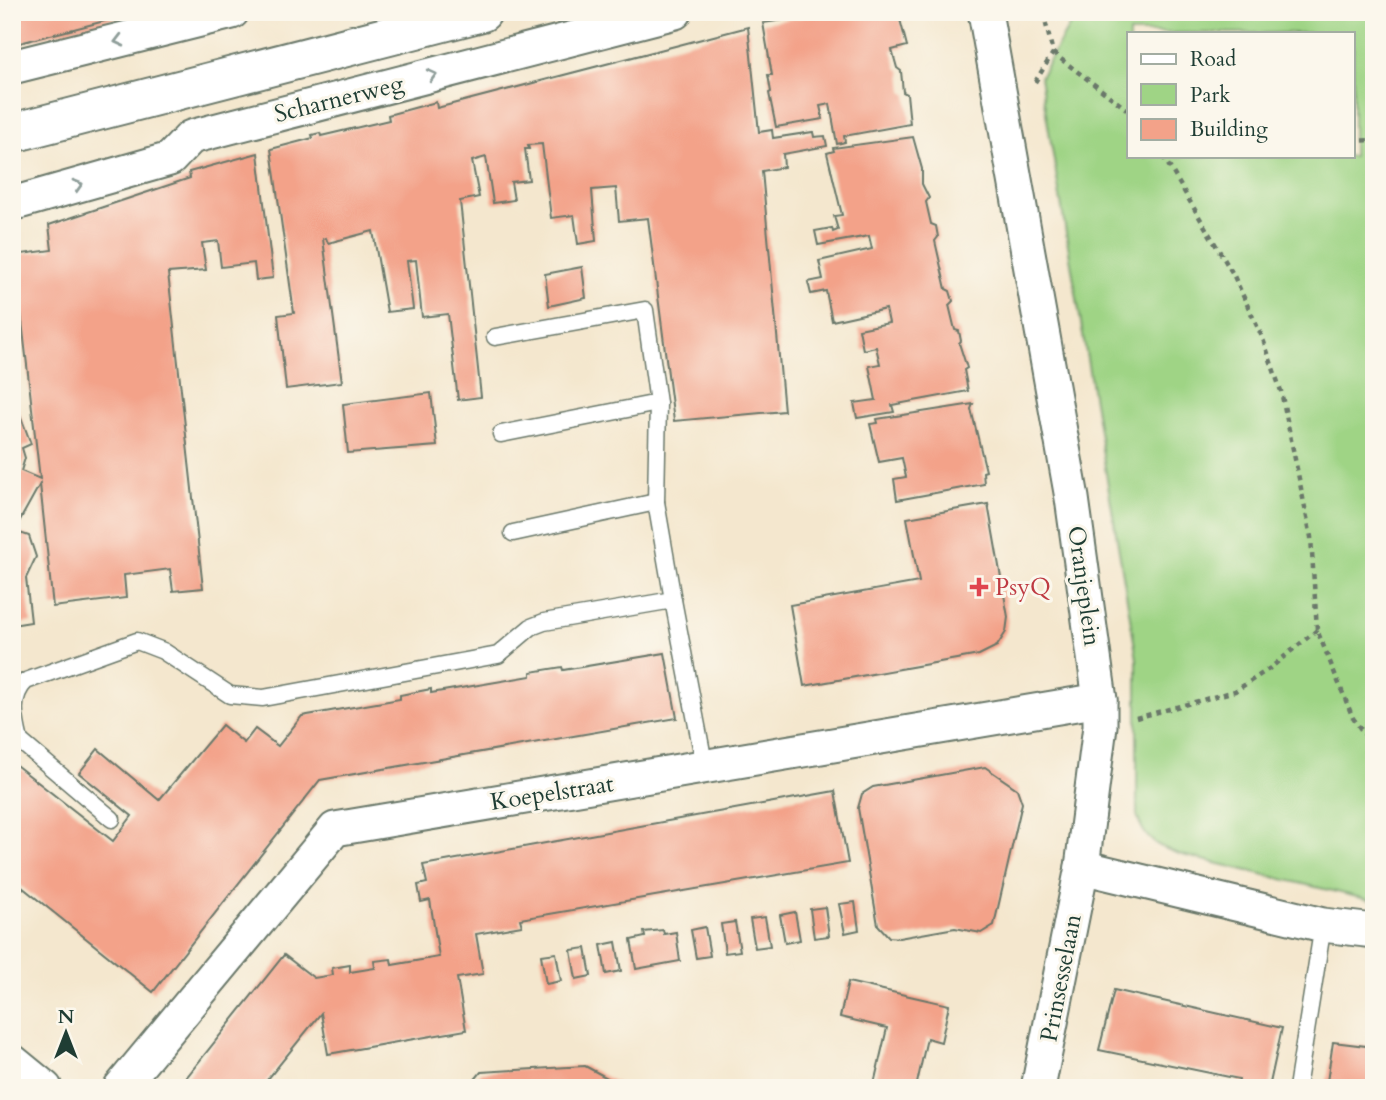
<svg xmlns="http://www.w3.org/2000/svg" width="1386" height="1100" viewBox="0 0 1386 1100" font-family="Cardo,serif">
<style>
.green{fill:#9fd485;stroke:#5f885c;stroke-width:2;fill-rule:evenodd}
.building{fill:#f3a289}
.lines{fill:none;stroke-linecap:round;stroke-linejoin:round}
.lane-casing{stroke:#6a786a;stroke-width:19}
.street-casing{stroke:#6a786a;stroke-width:37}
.secondary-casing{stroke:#6a786a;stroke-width:42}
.path{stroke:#6a786a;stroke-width:4.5;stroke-dasharray:5 5;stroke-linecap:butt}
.lane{stroke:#fff;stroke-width:16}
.street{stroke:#fff;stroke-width:33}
.secondary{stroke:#fff;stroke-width:38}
.oneway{stroke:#8f9e9a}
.health-dot{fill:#e0444e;stroke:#fbf7ec;stroke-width:2.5}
.labels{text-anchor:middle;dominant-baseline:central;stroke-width:6;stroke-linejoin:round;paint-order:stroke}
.street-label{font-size:24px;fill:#1f3d34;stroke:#fbf7ec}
.health-label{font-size:24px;fill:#be3a42;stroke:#fbf7ec;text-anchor:start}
</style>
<rect width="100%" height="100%" fill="#fbf7ec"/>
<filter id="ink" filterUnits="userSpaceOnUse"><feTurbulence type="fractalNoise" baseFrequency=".0143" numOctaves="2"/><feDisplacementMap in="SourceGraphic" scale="14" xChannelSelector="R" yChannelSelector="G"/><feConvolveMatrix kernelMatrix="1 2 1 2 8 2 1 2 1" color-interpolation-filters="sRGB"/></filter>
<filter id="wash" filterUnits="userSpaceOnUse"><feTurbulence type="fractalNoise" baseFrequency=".00686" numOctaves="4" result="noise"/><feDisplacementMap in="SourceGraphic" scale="28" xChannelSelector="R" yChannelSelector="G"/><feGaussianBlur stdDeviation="1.57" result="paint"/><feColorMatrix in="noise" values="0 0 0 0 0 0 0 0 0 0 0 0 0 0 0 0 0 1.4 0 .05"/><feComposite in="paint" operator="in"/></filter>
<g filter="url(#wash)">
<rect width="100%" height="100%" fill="#f4e7ce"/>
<path class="green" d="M1081 12H1374V901L1182 855C1158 847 1144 841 1137 815V659L1040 77 1072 21ZM1129 33H1353V156H1129Z"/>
<g id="blocks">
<g class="building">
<polygon points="12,12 123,12 124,16 12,45"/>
<polygon points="837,12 898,12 907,46 892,50 897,68 901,71 903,92 907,94 910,124 844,136 845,142 837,144 830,104 820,106 823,119 776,127 769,93 771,92 768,75 772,75 763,23"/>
<polygon points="748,27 759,132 772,130 773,138 813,132 814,137 825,136 827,146 783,154 784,167 762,171 784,411 674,421 648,218 619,221 616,188 592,190 596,241 578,244 574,215 551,218 542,144 528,145 529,149 525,149 529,180 511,182 514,200 493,203 486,157 472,161 479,197 460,201 481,397 458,400 448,314 422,317 416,260 407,261 413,309 387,312 373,231 328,243 326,238 323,239 342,382 286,389 278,315 294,313 271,149 313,138 312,135 320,133 321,136 389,120 388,115 436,102 437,108"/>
<polygon points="913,137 922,169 922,184 929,198 926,202 931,224 936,226 938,237 935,241 946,289 950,291 953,301 949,305 955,330 959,331 961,341 959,343 967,368 964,370 968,391 892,405 894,412 857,418 854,403 876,400 869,366 880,364 876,347 863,350 859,329 889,323 886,309 832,321 826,291 811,294 808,282 823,279 819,261 872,249 869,236 818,245 815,231 832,228 833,232 838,230 834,216 842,215 827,153 834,151 833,148"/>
<polygon points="258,153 273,278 256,280 254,263 221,267 218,241 202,243 206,270 168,273 203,588 173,591 170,569 124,575 126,598 53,607 40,484 14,531 29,536 36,557 26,578 31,622 12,625 12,393 31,444 22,448 25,458 21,471 40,479 19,295 12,297 12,247 15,255 52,250 49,225 190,178 189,172"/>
<polygon points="582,267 586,298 549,306 545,274"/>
<polygon points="431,393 437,446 348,453 343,404"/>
<polygon points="973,404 971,409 986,471 983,472 984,484 897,500 894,479 906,477 902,458 879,462 870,424 878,423 877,419"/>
<polygon points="988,504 1008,617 1006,632 997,646 979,655 804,686 790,605 919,582 907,518"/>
<polygon points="665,653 677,718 320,780 153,992 12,879 12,762 113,841 132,816 79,773 98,749 159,800 222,725 244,743 255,729 278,746 302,716 400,699 400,695 431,689 431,693 531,676 531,672 562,667 563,670"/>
<polygon points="985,767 1017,789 1022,803 994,925 981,933 955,928 899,938 889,937 878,925 858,808 862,794 873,787"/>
<polygon points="835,791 848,863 520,919 522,926 476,934 483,974 457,978 466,1030 328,1054 321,1013 263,1085 267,1088 178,1088 284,955 314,978 333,975 332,968 350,965 350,972 375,968 374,961 391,959 392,965 439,957 430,900 421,902 418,885 427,883 423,865"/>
<polygon points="855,902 859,930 845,933 839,904"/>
<polygon points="825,907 829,936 814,938 810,909"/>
<polygon points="795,912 800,940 785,943 780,915"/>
<polygon points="765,917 770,946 755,948 750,919"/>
<polygon points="735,922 740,951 725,953 721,924"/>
<polygon points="705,927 710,956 696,958 691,930"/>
<polygon points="663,930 664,934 676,932 680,961 636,969 631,940 645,937 644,932"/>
<polygon points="616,942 621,971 606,974 601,945"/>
<polygon points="586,948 591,976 576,979 571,950"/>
<polygon points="556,953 561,981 546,984 541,955"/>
<polygon points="848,982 949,1005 941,1042 927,1038 916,1088 873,1088 887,1028 840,1017"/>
<polygon points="1114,990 1282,1028 1269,1088 1238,1088 1239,1079 1099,1050"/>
<polygon points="1333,1042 1374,1047 1374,1088 1326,1088"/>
<polygon points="585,1066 626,1088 468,1088 481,1072"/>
</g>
</g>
</g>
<g filter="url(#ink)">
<use href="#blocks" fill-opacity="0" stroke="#6a786a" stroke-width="2"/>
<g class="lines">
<g class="lane-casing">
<g id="lane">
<polyline points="495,337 645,310 658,403 656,502 673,600"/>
<polyline points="501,434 658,403"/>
<polyline points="513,533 656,502"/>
<path d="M112 819 20 741C15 720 9 697 26 681L137 641 163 651 230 695 263 698 498 655 531 627 544 622 673 600 705 768"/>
<polyline points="1297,1088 1323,925"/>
</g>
</g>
<g class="street-casing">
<g id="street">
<polyline points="985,12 1072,498 1100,700 1100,726 1082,867 1038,1088"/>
<polyline points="12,67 232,12"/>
<polyline points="12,204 170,159 191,137 675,12"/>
<polyline points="1082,867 1323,925 1374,931"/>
<polyline points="12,1061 45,1088"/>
<polyline points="120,1088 335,829 1100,700"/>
</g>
</g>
<g class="secondary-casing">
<polyline id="secondary" points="12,133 482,12"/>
</g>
<g class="path">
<polyline points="1053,53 1129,111"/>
<polyline points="1035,82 1053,53 1043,12"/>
<polyline points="1353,141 1374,140"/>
<polyline points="1163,156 1233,274 1263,339 1281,391 1311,537 1317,630 1353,718 1374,748"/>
<polyline points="1136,718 1235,691 1269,669 1317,630"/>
</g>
<use href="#lane" class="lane"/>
<use href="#street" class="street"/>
<use href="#secondary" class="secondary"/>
</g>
<defs><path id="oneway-chevron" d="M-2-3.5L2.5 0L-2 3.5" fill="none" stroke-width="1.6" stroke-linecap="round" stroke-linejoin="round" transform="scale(1.75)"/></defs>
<g class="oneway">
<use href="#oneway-chevron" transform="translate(119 41) rotate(166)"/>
<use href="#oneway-chevron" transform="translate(432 75) rotate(-14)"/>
<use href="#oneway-chevron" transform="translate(78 185) rotate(-16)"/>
</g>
</g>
<path class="health-dot" d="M975.5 576.5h7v7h7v7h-7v7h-7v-7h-7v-7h7z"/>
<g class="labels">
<g class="street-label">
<text transform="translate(339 99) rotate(-14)">Scharnerweg</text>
<text transform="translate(1084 586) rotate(82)">Oranjeplein</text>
<text transform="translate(552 793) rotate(-9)">Koepelstraat</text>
<text transform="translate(1061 978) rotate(-79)">Prinsesselaan</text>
</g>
<g class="health-label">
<text x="995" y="587">PsyQ</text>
</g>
</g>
<rect width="1386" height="1100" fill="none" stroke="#fbf7ec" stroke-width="42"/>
<rect x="1127" y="32" width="228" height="126" fill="#fbf7ec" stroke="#a3ada2" stroke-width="2"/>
<rect x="1141" y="54" width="35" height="10" fill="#ffffff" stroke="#a3ada2" stroke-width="2"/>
<text x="1190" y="66" font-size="21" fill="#1f3d34">Road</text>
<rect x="1141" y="84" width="35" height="21" fill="#9fd485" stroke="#a3ada2" stroke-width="2"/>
<text x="1190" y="102" font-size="21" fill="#1f3d34">Park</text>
<rect x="1141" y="119" width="35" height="21" fill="#f3a289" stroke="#a3ada2" stroke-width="2"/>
<text x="1190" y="136" font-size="21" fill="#1f3d34">Building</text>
<g transform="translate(66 1033)" stroke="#fbf7ec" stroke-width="5" paint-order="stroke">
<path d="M0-5L12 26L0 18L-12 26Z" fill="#1f3d34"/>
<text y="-10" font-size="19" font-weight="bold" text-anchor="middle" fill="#1f3d34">N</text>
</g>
</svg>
